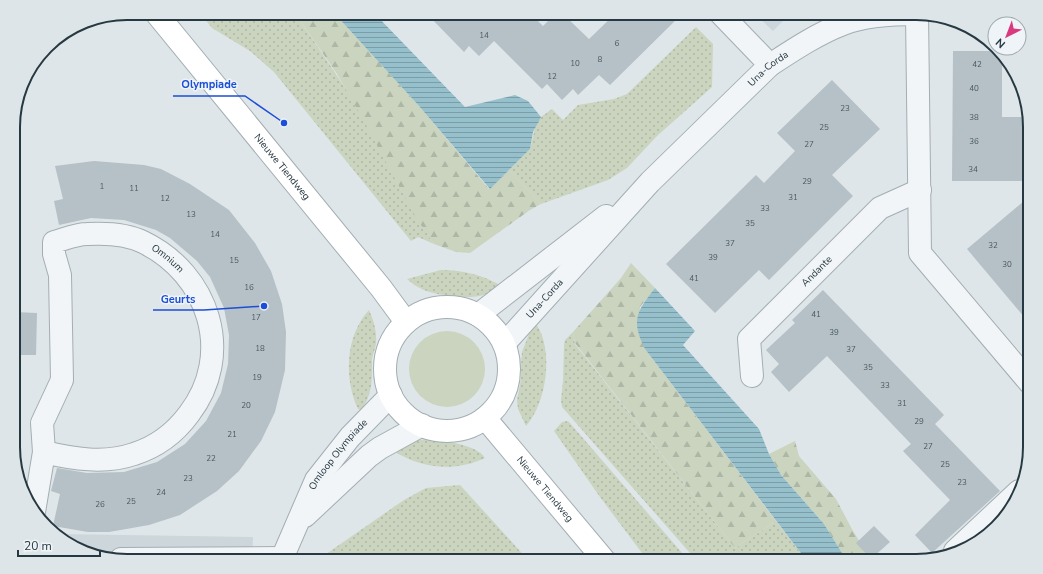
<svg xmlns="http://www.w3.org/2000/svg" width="1043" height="574" viewBox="0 0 1043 574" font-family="'Nunito Sans',sans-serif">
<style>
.built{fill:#ccd6db}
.grass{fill:url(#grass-dots)}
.forest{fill:url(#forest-firs)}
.garden{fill:#cad4bf}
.water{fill:url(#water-rules)}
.building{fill:#b5c1c6}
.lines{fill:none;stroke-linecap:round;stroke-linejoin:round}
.street-casing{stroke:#a3aeb3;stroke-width:24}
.secondary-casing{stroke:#a3aeb3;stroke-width:24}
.street{stroke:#f1f5f7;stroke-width:22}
.secondary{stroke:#fff;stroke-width:22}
.labels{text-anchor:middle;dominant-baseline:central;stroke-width:3;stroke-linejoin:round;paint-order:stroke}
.number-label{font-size:8px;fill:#4a5a62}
.street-label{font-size:10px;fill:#263841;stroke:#eef4f7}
.rim{fill:none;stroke:#263841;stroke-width:2}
.leader{fill:none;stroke:#1d4ed8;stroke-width:1.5}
.callout-dot{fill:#1d4ed8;stroke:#eef4f7;stroke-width:1.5}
.callout-label{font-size:11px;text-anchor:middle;font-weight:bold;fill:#1d4ed8;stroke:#eef4f7;stroke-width:3;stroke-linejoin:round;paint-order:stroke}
</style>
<defs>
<pattern id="grass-dots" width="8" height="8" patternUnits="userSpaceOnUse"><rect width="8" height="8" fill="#cad4bf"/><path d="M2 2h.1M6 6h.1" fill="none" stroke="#adb7a5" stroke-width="1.8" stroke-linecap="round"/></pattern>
<pattern id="forest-firs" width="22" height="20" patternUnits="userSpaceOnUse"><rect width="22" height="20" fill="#cad4bf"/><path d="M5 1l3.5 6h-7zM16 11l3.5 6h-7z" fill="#adb7a5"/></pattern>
<pattern id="water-rules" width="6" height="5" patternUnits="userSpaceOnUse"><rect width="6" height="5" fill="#96c0cc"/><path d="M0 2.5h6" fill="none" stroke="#7a9da7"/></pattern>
</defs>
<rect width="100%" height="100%" fill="#dee6e9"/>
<g class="built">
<polygon points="754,13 791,13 773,31"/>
<polygon points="57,534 253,537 252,561 127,561 70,546"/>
</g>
<g class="grass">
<path d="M200 13H295C319 49 344 84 365 121 387 163 408 205 434 244L418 237 411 241 274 72 250 51 212 28Z"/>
<polygon points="696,27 713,44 712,87 657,136 627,168 608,180 541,204 509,170 530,149 536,124 541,117 552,109 563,120 578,105 614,99 627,94"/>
<path d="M441 270C464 270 482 275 502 286 494 290 487 295 479 296 466 299 431 295 420 288 415 286 411 282 407 279Z"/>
<path d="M369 310C374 321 377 332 376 344 375 349 373 354 372 359 372 378 373 395 361 410L358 409C344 379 345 336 369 310Z"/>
<path d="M536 324C554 349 547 403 526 426L518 409 517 400 521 379V364L522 352 529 334Z"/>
<polygon points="573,332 575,344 735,548 776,521 807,561 697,561 562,407 561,400 563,381 564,345 565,340"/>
<polygon points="567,421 569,422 689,561 648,561 600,497 554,431 562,422"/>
<path d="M414 440C431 439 475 442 485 458 456 472 421 469 394 451Z"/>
<polygon points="460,485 529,561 316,561 404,500 426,488"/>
</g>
<g class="forest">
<polygon points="295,13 334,13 419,106 489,189 509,170 541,204 530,210 470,253 456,252 434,244 415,216 364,121 337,74"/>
<polygon points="631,263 655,288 640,307 645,349 776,521 735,548 575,343 573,332 621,278"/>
<polygon points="795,441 799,456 836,499 853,531 872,561 847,561 824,524 781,475 769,454"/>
</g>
<circle class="garden" cx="447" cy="369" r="38"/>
<g class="water">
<polygon points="334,13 374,13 465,107 515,95 528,101 541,117 533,132 530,149 490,189 419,106"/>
<path d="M655 288 695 331 683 345 759 429 769 454 781 475 824 524 847 561H807L645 349C631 321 636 312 655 288Z"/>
</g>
<g class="building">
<polygon points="426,13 530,13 543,26 556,13 562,13 589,39 616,13 683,13 610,85 599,75 578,95 573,89 562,100 547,84 542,89 494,41 479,56 469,46 464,52"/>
<polygon points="953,51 997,51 1002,55 1002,117 1029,117 1030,119 1030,181 952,181"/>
<polygon points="832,80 880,129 832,175 853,196 769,280 759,270 715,313 666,264 756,175 764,183 795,151 777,133"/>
<polygon points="94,161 144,165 161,169 190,184 229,210 255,243 271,271 282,304 286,332 285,370 275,412 261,441 239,471 217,491 180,515 149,525 109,532 88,532 53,526 60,494 51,491 57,468 87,473 124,472 157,462 185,444 206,421 221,393 228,364 229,335 224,308 210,277 197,261 170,238 156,230 124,220 91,218 59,225 54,201 63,199 55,166"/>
<polygon points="1030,196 1030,324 967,249"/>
<polygon points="823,290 944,415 935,424 1000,491 932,553 915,535 950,500 903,451 911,444 827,356 789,392 771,372 779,364 766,350 795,323 792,320"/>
<polygon points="14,312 37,313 36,355 14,355"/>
<polygon points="874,526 890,542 871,559 856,543"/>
</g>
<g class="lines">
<g class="street-casing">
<g id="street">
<polyline points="720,13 770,65"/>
<polyline points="917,14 920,253 1030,383"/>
<polyline points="478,315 606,216"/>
<path id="s1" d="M504 344 650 182 770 65C793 50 817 34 843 24 865 15 895 14 919 14"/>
<path id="s2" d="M752 376 749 339 880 208 920 190"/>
<path id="s3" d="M34 512 44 452 42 423 62 380 60 275 54 254V242C65 239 76 234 87 234 105 233 127 234 143 242 209 274 235 354 189 414 175 433 156 447 134 454 105 464 73 459 44 452"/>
<polyline points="305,516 369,456 380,448 422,425"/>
<polyline points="955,551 1019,491"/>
<polyline points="121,559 282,558"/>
<path id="s4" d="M281 561 316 480 350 437 391 395"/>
</g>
</g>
<g class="secondary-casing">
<g id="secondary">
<path id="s5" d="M156 13 381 288 406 322"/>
<circle cx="447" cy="369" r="62"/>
<path id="s6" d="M485 418 605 561"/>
</g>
</g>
<use href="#street" class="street"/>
<use href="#secondary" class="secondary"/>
</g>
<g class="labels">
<g class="number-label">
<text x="484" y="35">14</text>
<text x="617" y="43">6</text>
<text x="600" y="59">8</text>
<text x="575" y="63">10</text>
<text x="977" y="64">42</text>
<text x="552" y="76">12</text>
<text x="974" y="88">40</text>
<text x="845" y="108">23</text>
<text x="974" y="117">38</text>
<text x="824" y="127">25</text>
<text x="974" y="141">36</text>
<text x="809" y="144">27</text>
<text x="973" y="169">34</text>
<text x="807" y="181">29</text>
<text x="102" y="186">1</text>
<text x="134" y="188">11</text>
<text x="793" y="197">31</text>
<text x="165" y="198">12</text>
<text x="765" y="208">33</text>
<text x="191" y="214">13</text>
<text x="750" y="223">35</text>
<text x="215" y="234">14</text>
<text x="730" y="243">37</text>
<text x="993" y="245">32</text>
<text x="713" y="257">39</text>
<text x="234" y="260">15</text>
<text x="1007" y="264">30</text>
<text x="694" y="278">41</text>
<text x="249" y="287">16</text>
<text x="816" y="314">41</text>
<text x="256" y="317">17</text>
<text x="834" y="332">39</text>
<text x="260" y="348">18</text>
<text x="851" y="349">37</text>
<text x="868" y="367">35</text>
<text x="257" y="377">19</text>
<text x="885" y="385">33</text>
<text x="902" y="403">31</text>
<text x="246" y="405">20</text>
<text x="919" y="421">29</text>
<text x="232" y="434">21</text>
<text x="928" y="446">27</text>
<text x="211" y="458">22</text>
<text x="945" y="464">25</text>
<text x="188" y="478">23</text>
<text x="962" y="482">23</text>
<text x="161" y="492">24</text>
<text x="131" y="501">25</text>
<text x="100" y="504">26</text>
</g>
<g class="street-label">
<text stroke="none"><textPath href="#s1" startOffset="382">Una-Corda</textPath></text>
<text stroke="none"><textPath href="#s5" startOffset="199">Nieuwe Tiendweg</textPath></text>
<text stroke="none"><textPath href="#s3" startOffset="397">Omnium</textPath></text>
<text stroke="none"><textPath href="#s2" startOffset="133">Andante</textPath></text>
<text stroke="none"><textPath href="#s1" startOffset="61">Una-Corda</textPath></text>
<text stroke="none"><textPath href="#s4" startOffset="122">Omloop Olympiade</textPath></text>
<text stroke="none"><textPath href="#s6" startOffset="93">Nieuwe Tiendweg</textPath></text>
</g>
</g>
<path d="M0 0H1043V574H0ZM127 20H916A107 107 0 0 1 1023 127V447A107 107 0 0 1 916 554H127A107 107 0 0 1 20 447V127A107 107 0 0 1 127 20Z" fill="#dee5e8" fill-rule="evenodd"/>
<path class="rim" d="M127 20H916A107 107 0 0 1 1023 127V447A107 107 0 0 1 916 554H127A107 107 0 0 1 20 447V127A107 107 0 0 1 127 20Z"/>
<path class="leader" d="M284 123L245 96H173M264 306L204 310H153"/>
<g class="callout-dot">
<circle cx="284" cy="123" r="4"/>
<circle cx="264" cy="306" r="4"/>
</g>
<g class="callout-label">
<text x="209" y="88">Olympiade</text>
<text x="178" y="303">Geurts</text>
</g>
<g transform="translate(1007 36) rotate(222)"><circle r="19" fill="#eef4f7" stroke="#9ea9ae"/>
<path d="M0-3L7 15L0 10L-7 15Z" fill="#d9397e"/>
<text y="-6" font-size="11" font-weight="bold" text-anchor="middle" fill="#263841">N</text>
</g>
<path d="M18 550v6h82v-6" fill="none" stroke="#263841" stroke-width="2"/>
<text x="24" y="550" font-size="12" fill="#263841" stroke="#eef4f7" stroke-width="3" paint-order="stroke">20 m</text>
</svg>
